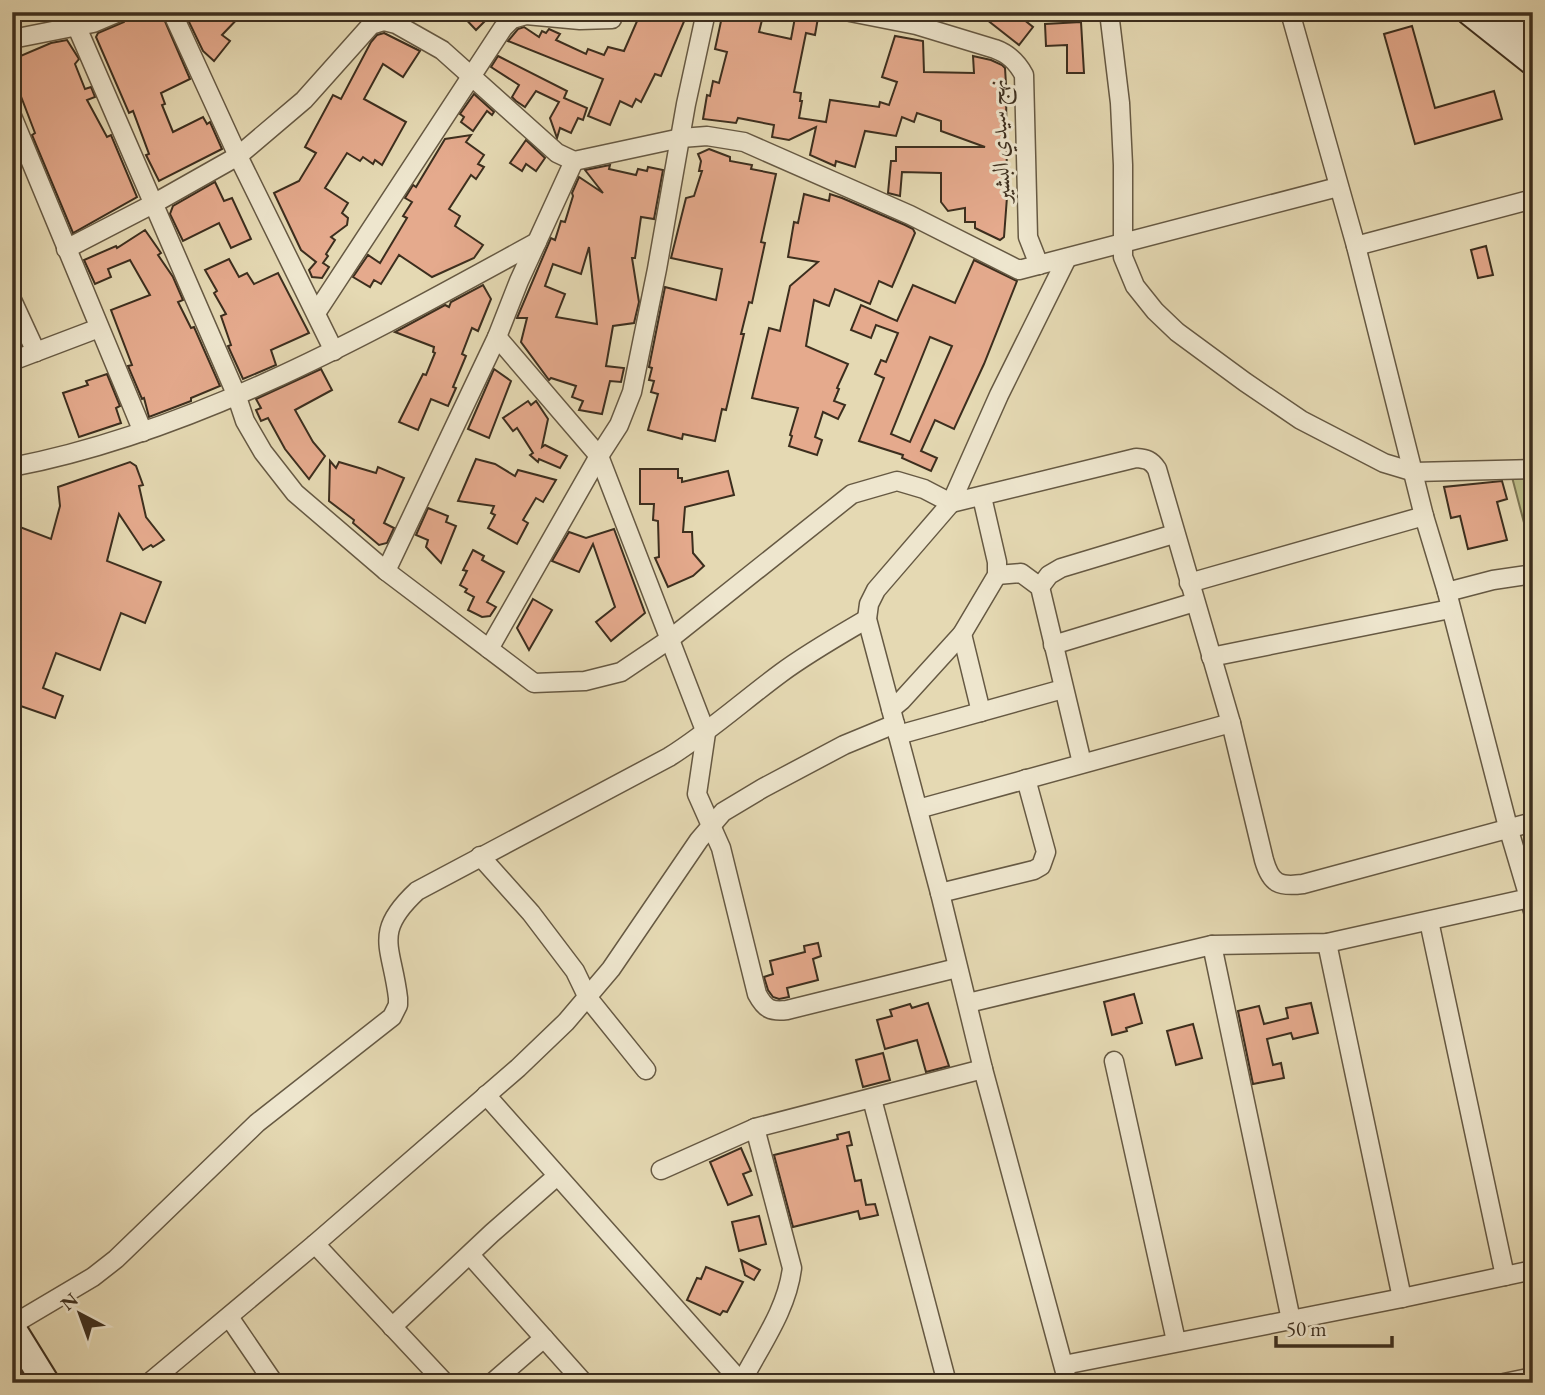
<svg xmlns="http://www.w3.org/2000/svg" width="1545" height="1395" viewBox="0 0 1545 1395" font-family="'EB Garamond',Amiri,serif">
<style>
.green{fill:#bcbd88;stroke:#7c7653;stroke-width:2}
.building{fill:#e5aa8d;stroke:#3c2e1e;stroke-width:2;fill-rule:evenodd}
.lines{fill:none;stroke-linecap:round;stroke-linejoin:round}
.minor-casing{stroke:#665943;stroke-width:21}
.secondary-casing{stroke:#3c2e1e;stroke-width:30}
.minor{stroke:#eee6ce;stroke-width:18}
.secondary{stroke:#eee6ce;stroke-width:26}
.labels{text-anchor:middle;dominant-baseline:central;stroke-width:6;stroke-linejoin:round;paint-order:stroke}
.street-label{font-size:23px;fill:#3c2e1e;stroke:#eee6ce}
</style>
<rect width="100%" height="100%" fill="#e5d9b3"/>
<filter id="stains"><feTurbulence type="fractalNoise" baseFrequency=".00286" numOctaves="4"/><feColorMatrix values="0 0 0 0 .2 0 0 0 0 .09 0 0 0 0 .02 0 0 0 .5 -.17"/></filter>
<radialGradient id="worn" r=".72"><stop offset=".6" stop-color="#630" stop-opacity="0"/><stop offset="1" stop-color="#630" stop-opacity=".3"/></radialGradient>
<polygon class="green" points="1533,474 1533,538 1528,538 1512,477"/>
<g class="building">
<polygon points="130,12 161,12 190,79 161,93 165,104 162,105 173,132 203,117 207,124 210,122 222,149 159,181 146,155 149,154 133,111 129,113 96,37 98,33 124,22"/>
<polygon points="198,12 244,12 222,35 230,41 214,61 203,51 189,22"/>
<polygon points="459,12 494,12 476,30"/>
<polygon points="641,12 688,12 661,76 655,74 641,102 636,99 632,107 620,101 610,125 588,116 603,79 508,41 518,29 524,27 539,37 542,31 546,33 549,29 560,34 556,40 586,54 588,49 604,55 608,47 624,51"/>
<polygon points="723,12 764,12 759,32 791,39 796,12 819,12 815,35 806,33 794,92 801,93 800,101 802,101 799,118 826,122 830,100 879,107 880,102 889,105 897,82 882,77 895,36 923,41 924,72 974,73 973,56 991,60 1002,65 1005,68 1006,84 1007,197 1004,237 1000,240 975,228 975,222 965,222 965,208 948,211 941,202 941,173 902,172 900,196 888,193 891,161 896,161 896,147 985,147 941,131 941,121 917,113 914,122 902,117 896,136 865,131 855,167 836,161 835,166 810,155 816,127 789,140 772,137 774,125 738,118 736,123 703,119 707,95 710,96 713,81 719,83 727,52 715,49"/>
<polygon points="977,12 1010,12 1016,18 1018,15 1033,27 1019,45"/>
<polygon points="1081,22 1084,73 1067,73 1067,45 1046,46 1045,24"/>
<polygon points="1412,26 1435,108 1494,91 1502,119 1415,144 1384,34"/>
<polygon points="384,33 420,51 403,77 383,64 364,99 406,122 382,165 375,160 373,164 363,157 360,161 347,153 325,188 348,203 342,213 348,218 347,225 331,237 335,240 326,254 328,256 323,263 329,267 322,278 312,277 309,270 316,262 301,250 274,193 299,181 316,153 305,147 333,95 341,99 371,42 377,35"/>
<polygon points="67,40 79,59 75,64 85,89 91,87 95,97 87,100 107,137 111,135 137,197 73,233 32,135 35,133 12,73 12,63 19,60 18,57 51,43"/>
<polygon points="498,56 567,91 564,98 587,108 583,120 578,118 571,133 560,128 557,138 550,118 559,102 536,91 525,107 516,101 512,97 519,85 491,67"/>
<polygon points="474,94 494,112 492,115 487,111 473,131 461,122 464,117 460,114"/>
<polygon points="471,135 466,142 484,155 478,164 484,167 476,179 471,175 449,209 460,216 455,226 483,245 474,258 432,277 399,255 381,284 374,280 370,287 353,277 368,255 380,263 407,218 403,216 412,202 405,198 413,185 416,187 445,139"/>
<polygon points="526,140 545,158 536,171 526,164 522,171 510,163"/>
<polygon points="709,149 730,157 730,161 752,165 751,169 776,174 761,242 765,243 752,303 749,302 741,334 744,334 726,410 722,409 715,441 683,434 682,439 648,430 658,394 651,392 654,381 649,380 652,368 649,367 665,287 716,300 722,269 671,258 686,198 694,196 702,171 699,171 701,161 698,154"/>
<path d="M610 165 609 169 636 175 638 169 647 171 648 167 663 170 654 219 641 217 635 258H632L639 302 634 323 613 326 606 366 624 368 621 382 610 381 602 414 579 410 583 401 572 397 576 386 551 378 549 380 521 342 527 318H517L551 238 555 240 561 221 565 222 573 196 572 193 579 177 603 193 585 170ZM589 247 597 324 556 317 565 294 545 286 553 264 581 274Z"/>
<polygon points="215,182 224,201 232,198 251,239 231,248 219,223 183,241 170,214 173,206"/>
<polygon points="804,194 829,201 830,194 842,198 905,225 913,229 915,233 892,287 879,281 870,304 835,289 829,306 814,300 806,346 848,364 837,388 839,389 834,401 845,405 838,419 823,412 815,437 822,440 817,455 789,446 792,436 790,435 798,408 752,398 769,328 780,331 790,286 818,262 788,257 794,222 798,223"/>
<polygon points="145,230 161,253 158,255 173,277 183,300 178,302 191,328 194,327 220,386 191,398 191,401 149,417 144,398 142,399 128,366 132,365 111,310 150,295 130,260 108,269 111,277 95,284 84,260 116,246 117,248"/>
<polygon points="1486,246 1493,275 1478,278 1471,250"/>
<polygon points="229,259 239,277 247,273 254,284 278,273 309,333 271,350 276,365 243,379 228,346 231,345 221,316 226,314 214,293 217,291 205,270"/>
<path d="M974 260 1017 281 984 364 954 429 935 420 921 451 937 458 931 471 902 458 903 455 859 441 884 378 875 374 881 360 886 362 898 333 876 325 871 338 851 330 861 305 897 321 913 285 955 303ZM930 337 952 346 910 442 891 434Z"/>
<polygon points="483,285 491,299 478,331 472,328 462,354 466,356 453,387 456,388 448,406 431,399 418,430 399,422 423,374 426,375 435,353 433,352 434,347 395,332 445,305 449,307 451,302"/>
<polygon points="321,369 332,390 295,410 313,442 325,456 309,479 285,449 268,418 261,421 256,410 261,408 256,399"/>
<polygon points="494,369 511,381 489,438 468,429"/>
<polygon points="107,374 120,406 116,408 121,423 79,437 63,393 88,385 86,381"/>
<polygon points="528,401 531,405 536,401 548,419 542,447 545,445 567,456 560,468 539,459 538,462 530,455 533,453 517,428 513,431 503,418"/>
<polygon points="476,459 495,464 515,476 518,470 556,480 543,502 536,498 523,520 528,523 517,544 488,528 495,515 491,513 494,506 458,501"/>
<polygon points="330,461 336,468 339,462 376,473 378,467 404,478 384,523 394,528 387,543 379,545 353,523 354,520 329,501"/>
<polygon points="130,462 136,466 143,485 139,486 146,517 164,540 153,547 151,545 143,550 119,514 107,561 161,582 145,623 121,613 100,670 56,653 43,688 63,696 55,718 12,703 12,619 19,602 12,599 12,524 51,539 60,506 58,487"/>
<polygon points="640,469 678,469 678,478 682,478 682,482 728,471 734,495 685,507 683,532 692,532 693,553 704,566 693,576 668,587 655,558 659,557 658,521 653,520 654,504 640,504"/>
<polygon points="1502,481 1507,499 1497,502 1507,540 1468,549 1460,516 1451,518 1444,487"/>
<polygon points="428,508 448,516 446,522 456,526 441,563 426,547 428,540 416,535"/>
<polygon points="614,529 645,613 611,641 596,622 615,607 593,544 579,572 552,561 569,532 586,538"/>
<polygon points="473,550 484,556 482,560 504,572 487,602 496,607 490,616 482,617 468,610 474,597 465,592 467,589 460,585 467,571 463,570"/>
<polygon points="533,599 552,610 529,650 517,628"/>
<polygon points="818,943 821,956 813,959 818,980 787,988 789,997 779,999 773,997 768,990 764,977 773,974 770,961 805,952 804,946"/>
<polygon points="1134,994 1142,1023 1126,1028 1127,1031 1112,1035 1104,1002"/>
<polygon points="928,1003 949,1066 926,1072 917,1040 885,1049 877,1020 892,1016 890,1010 910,1004 912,1008"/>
<polygon points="1311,1003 1318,1033 1293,1039 1291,1033 1267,1039 1273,1065 1281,1063 1284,1078 1253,1084 1238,1011 1259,1006 1264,1024 1288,1018 1286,1008"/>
<polygon points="1193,1024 1202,1058 1176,1065 1167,1031"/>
<polygon points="883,1053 890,1080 863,1087 856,1060"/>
<polygon points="849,1132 852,1145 847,1146 855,1181 861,1180 866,1205 875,1204 878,1215 860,1219 858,1211 793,1227 774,1155 838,1139 837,1135"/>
<polygon points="741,1148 751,1171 743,1174 752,1195 728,1205 710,1162"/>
<polygon points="759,1216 766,1244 739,1251 732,1222"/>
<polygon points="741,1260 760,1270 754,1280 745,1275"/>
<polygon points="706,1267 743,1282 727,1312 723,1311 720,1315 687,1300 697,1278 701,1279"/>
</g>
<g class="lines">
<g class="minor-casing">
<g id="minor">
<path d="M76 12V25L236 394 245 421 263 452 295 493 386 571 534 683 585 681 621 672 670 639 852 494 897 481 924 489 951 503 1136 458C1147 459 1151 460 1157 469L1231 723 1264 860C1271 884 1279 887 1303 884L1533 822"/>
<polyline points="172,12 238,156 334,351"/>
<path d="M850 12 916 25 995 49C1009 54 1017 62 1024 75L1028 237 1039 265"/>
<polyline points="1109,12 1120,103 1123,165 1123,257 1135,286 1155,311 1177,332 1245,382 1301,420 1384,463 1414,472 1533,469"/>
<polyline points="1290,12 1356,246 1424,516 1447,592 1508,827 1533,911"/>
<polyline points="12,39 93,23 119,12"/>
<polyline points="12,116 143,432"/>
<polyline points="1356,246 1533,199"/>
<polyline points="66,249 153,204 238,156 304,100 371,25 384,21 396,24 442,50 557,153 574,161 681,138 707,136 744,142 910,215 1019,270 1338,187"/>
<polyline points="1067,258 999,395 951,503 876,590 869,604 867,619 940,893 983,1069 1068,1383"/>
<polyline points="12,300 36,352"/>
<polyline points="316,313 503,28 512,19 526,15 580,20 612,19"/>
<path d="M497 337 599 456 706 733 697 794 721 848 757 994C765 1009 771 1012 787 1010L957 968"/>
<polyline points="12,361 99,328"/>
<path d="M12 467C199 431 372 332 537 242"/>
<polyline points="386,571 497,337 519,281 574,161"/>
<polyline points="997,575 1021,573 1040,587 1082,763"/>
<polyline points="1189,583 1424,516"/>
<polyline points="1040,587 1049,575 1061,568 1174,534"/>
<polyline points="1447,592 1493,580 1533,574"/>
<polyline points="962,634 981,712"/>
<polyline points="1053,645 1195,602"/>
<polyline points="489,649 599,456 619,425 632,392 657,269 686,104 706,12"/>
<polyline points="1211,657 1450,609"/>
<polyline points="891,709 902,700 962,634 997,575 997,562 982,497"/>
<polyline points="898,735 1063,689"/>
<polyline points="918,809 1231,723"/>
<polyline points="480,856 531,913 575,971 588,998 646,1070"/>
<polyline points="940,893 1034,870 1041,866 1046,852 1026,779"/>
<polyline points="1429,921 1505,1276"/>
<polyline points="1327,943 1402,1298"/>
<polyline points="1212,945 1291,1320"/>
<polyline points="968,1003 1212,945 1327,943 1529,898"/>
<polyline points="1114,1061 1176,1341"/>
<polyline points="486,1095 741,1382"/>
<polyline points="872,1099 947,1383"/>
<polyline points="661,1170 755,1128 983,1069"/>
<polyline points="315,1244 445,1383"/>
<polyline points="470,1255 584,1383"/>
<polyline points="229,1317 274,1383"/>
<path d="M12 1325 93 1277 116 1259 257 1123 392 1017 398 1005V998C392 946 372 933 417 891L669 757C709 732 743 701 781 673 808 653 838 636 867 619"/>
<polyline points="392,1327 492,1233 557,1176"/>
<polyline points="1064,1365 1402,1298 1533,1270"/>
<polyline points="149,1383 315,1244 518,1068 566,1022 611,969 699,840 723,812 763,788 844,745 895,724"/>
<polyline points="492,1383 544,1338"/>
<path d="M741 1383C760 1346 787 1310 792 1268L755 1128"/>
<polyline points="1504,1383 1533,1377"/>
</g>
</g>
<g class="secondary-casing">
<g id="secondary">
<polyline points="1470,12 1533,62"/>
<polyline points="1500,12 1533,38"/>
<polyline points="12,1328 46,1383"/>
</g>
</g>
<use href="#minor" class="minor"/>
<use href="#secondary" class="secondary"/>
</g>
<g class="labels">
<g class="street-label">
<text transform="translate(999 141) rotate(-93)">نهج سيدي البشير</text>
</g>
</g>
<rect width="1545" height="1395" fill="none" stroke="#e5d9b3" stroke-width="42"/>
<rect x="14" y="14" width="1517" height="1367" fill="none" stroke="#3c2e1e" stroke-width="3.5"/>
<rect x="21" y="21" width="1503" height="1353" fill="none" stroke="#3c2e1e" stroke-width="2"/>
<g transform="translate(80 1314) rotate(319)" stroke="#eee6ce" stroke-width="5" paint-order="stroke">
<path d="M0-5L12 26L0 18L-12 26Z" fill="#3c2e1e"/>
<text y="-10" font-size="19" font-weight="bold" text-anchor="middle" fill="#3c2e1e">N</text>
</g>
<path d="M1276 1336v10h116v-10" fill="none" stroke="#3c2e1e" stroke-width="3.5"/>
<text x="1286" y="1336" font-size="21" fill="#3c2e1e" stroke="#eee6ce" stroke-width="5" paint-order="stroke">50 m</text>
<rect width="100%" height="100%" filter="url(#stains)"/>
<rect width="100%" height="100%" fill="url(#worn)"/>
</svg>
